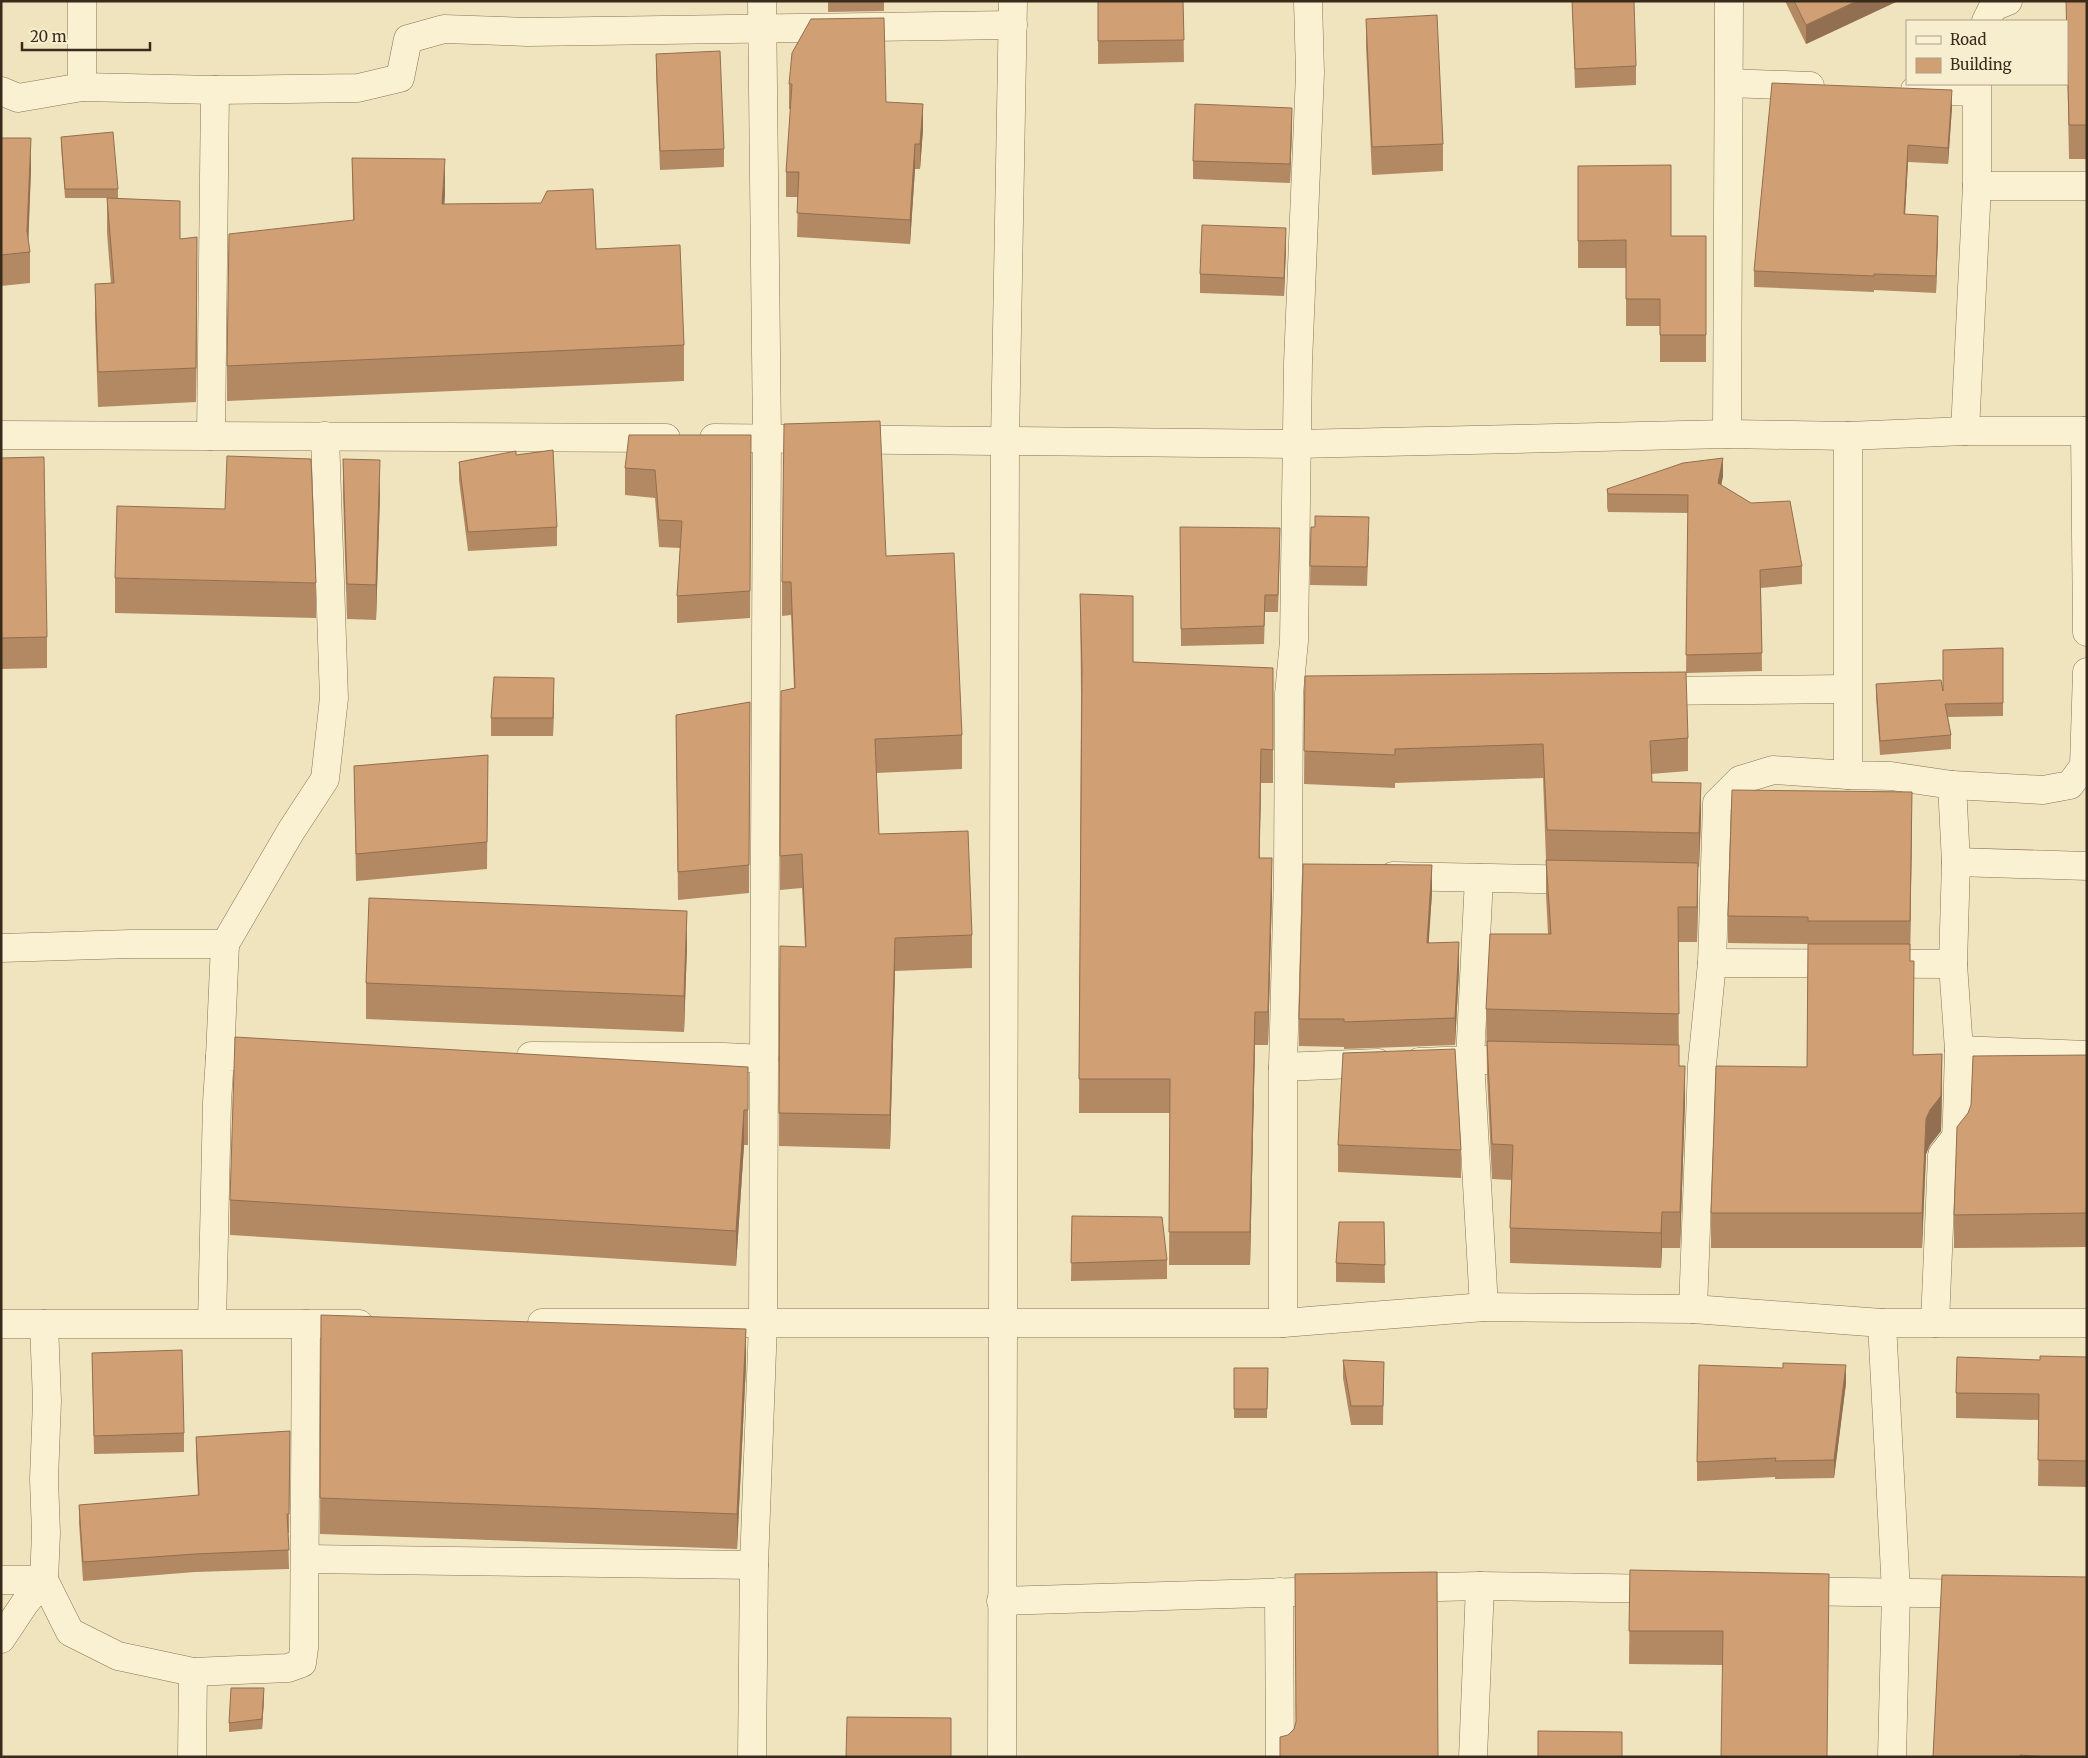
<svg xmlns="http://www.w3.org/2000/svg" width="2088" height="1758" viewBox="0 0 2088 1758" font-family="Merriweather,serif">
<style>
.lines{fill:none;stroke-linecap:round;stroke-linejoin:round}
.street-casing{stroke:#8a7456;stroke-width:29}
.street{stroke:#faf1d2;stroke-width:28}
.wall{fill:#b38963}
.shaded-wall{fill:#926f50}
.building{fill:#d09f73;stroke:#926f50}
</style>
<rect width="100%" height="100%" fill="#f0e4bf"/>
<g class="lines">
<g class="street-casing">
<g id="street">
<polyline points="762,1 767,438 764,1059"/>
<polyline points="1986,21 1993,7 2008,1"/>
<polyline points="1729,83 1810,86"/>
<polyline points="1977,84 1977,186"/>
<polyline points="82,87 82,1"/>
<polyline points="1915,90 1976,92"/>
<polyline points="1,91 18,98 82,87 215,90 358,88 400,78 408,39 444,29 528,32 1013,25"/>
<polyline points="1965,431 1977,186 2087,186"/>
<polyline points="2085,431 2087,632"/>
<polyline points="1727,434 1729,1"/>
<polyline points="1,435 666,438"/>
<polyline points="211,436 215,90"/>
<polyline points="1848,436 1848,775 1891,776 1952,785 1956,862 1953,964 1959,1050 1957,1118 1956,1137 1942,1155 1935,1323"/>
<polyline points="714,438 1297,444 1727,434 1848,436 1965,431 2087,431"/>
<polyline points="1648,691 1847,689"/>
<polyline points="1952,785 2043,790 2070,785 2084,766 2087,672"/>
<polyline points="1956,862 2087,866"/>
<polyline points="1393,876 1583,880"/>
<polyline points="225,944 291,831 325,779 334,698 325,436"/>
<polyline points="1,948 131,944 225,944 220,1057"/>
<polyline points="1712,963 1953,964"/>
<polyline points="1959,1050 2087,1055"/>
<polyline points="531,1056 724,1057 764,1059 763,1323 754,1565 752,1757"/>
<polyline points="1419,1062 1470,1060 1479,878"/>
<polyline points="1283,1067 1288,874 1289,694 1294,641 1298,363 1310,73 1308,1"/>
<polyline points="1484,1307 1470,1060 1488,1060"/>
<polyline points="1693,1309 1702,1065 1712,963 1717,803 1740,780 1773,770 1848,775"/>
<polyline points="212,1323 217,1102 220,1057 273,1055"/>
<polyline points="542,1323 1283,1323 1484,1307 1693,1309 1882,1323 2087,1323"/>
<polyline points="1283,1323 1283,1067 1378,1063"/>
<polyline points="1882,1323 1896,1592 1892,1757"/>
<polyline points="1,1324 359,1324"/>
<polyline points="305,1559 754,1565"/>
<polyline points="1,1580 44,1580 70,1632 118,1656 193,1672 288,1668 302,1663 304,1648 306,1324"/>
<polyline points="1399,1588 1480,1586 1666,1589"/>
<polyline points="1792,1591 1979,1594"/>
<polyline points="1279,1592 1280,1757"/>
<polyline points="1001,1601 1331,1591"/>
<polyline points="1,1639 25,1603 44,1580 46,1533 44,1479 47,1401 44,1324"/>
<polyline points="192,1757 193,1672"/>
<polyline points="1002,1757 1005,441 1013,1"/>
<polyline points="1473,1757 1480,1586"/>
</g>
</g>
<use href="#street" class="street"/>
</g>
<g class="wall">
<polygon points="828,1 884,1 884,11 828,12"/>
<polygon points="1098,1 1183,1 1184,62 1098,64"/>
<polygon points="1572,1 1636,66 1636,85 1575,88"/>
<polygon points="1785,1 1898,1 1806,44"/>
<polygon points="2066,1 2087,1 2087,159 2069,159"/>
<polygon points="1366,19 1443,144 1443,171 1372,175 1366,46"/>
<polygon points="656,54 724,149 724,167 660,170 656,72"/>
<polygon points="789,84 886,102 923,129 920,169 915,169 910,244 797,237 798,197 786,197 786,172 791,109 789,109"/>
<polygon points="1952,107 1948,164 1908,162 1905,215 1938,232 1936,293 1874,290 1874,292 1754,287 1754,271"/>
<polygon points="1292,126 1290,183 1193,179 1193,161"/>
<polygon points="61,137 118,189 118,198 180,239 197,272 196,402 98,407 95,319 95,284 111,284 107,233 107,198 65,198 61,146"/>
<polygon points="1,138 31,169 28,239 30,252 30,283 1,286"/>
<polygon points="352,158 445,194 444,204 596,249 684,345 684,381 227,401 227,366 353,220"/>
<polygon points="1578,166 1671,236 1706,236 1706,362 1660,362 1660,326 1626,326 1626,268 1578,268"/>
<polygon points="1286,247 1284,296 1200,293 1200,274"/>
<polygon points="751,435 750,618 677,623 677,596 680,548 659,547 655,498 625,495 625,468"/>
<polygon points="516,455 557,527 557,546 468,551 459,480 459,462"/>
<polygon points="1,458 47,637 47,668 1,669"/>
<polygon points="343,459 380,496 376,620 347,619 343,495"/>
<polygon points="1723,476 1721,485 1802,566 1802,584 1761,588 1762,671 1686,673 1688,513 1608,512 1607,507 1607,489"/>
<polygon points="1180,527 1280,545 1278,612 1265,612 1264,644 1181,646"/>
<polygon points="1311,527 1369,536 1367,586 1310,585"/>
<polygon points="886,556 962,735 962,769 876,773 879,834 972,935 972,968 895,971 890,1149 779,1146 780,946 805,947 802,888 780,890 781,691 794,688 791,615 782,616 782,582"/>
<polygon points="115,578 316,583 316,618 115,613"/>
<polygon points="1080,594 1133,662 1273,668 1273,783 1261,783 1259,858 1272,892 1268,1045 1255,1045 1250,1265 1169,1265 1170,1113 1079,1113 1081,695"/>
<polygon points="2003,648 2003,716 1948,717 1951,735 1951,749 1880,755 1876,697 1876,684 1943,690"/>
<polygon points="1305,676 1688,738 1688,771 1651,774 1652,782 1701,817 1699,867 1698,867 1697,942 1678,942 1679,1066 1685,1101 1680,1248 1662,1248 1661,1268 1510,1263 1510,1228 1511,1180 1492,1179 1487,1076 1486,1009 1548,934 1546,895 1546,860 1543,778 1395,783 1395,788 1304,784"/>
<polygon points="554,696 553,736 491,736 491,718"/>
<polygon points="750,702 749,893 678,900 676,715"/>
<polygon points="488,755 487,869 356,881 354,766"/>
<polygon points="1912,820 1910,961 1913,1055 1942,1090 1941,1131 1930,1145 1926,1154 1922,1248 1711,1248 1711,1213 1807,1067 1808,944 1728,943 1728,916"/>
<polygon points="1432,893 1428,943 1459,970 1455,1045 1344,1049 1344,1047 1299,1046 1299,1019"/>
<polygon points="687,946 684,1032 366,1019 366,983"/>
<polygon points="2087,1055 2087,1247 1954,1248 1954,1215"/>
<polygon points="748,1067 748,1145 744,1145 736,1266 230,1235 230,1200"/>
<polygon points="1338,1145 1461,1150 1461,1178 1338,1172"/>
<polygon points="1072,1216 1167,1260 1167,1279 1071,1281"/>
<polygon points="1384,1222 1385,1283 1336,1282 1336,1263"/>
<polygon points="321,1315 746,1364 737,1549 320,1534"/>
<polygon points="92,1353 184,1433 184,1452 94,1454"/>
<polygon points="2087,1357 2087,1487 2038,1486 2039,1420 1956,1418 1956,1393 2040,1360"/>
<polygon points="1343,1360 1384,1362 1383,1425 1351,1425 1343,1378"/>
<polygon points="1234,1368 1268,1368 1267,1418 1234,1418"/>
<polygon points="1846,1383 1834,1478 1775,1479 1775,1477 1697,1481 1697,1462"/>
<polygon points="290,1431 289,1533 288,1533 289,1569 195,1572 83,1581 79,1523 79,1505 198,1496 196,1456 196,1437"/>
<polygon points="1630,1570 1829,1574 1722,1665 1629,1664"/>
<polygon points="1942,1575 2087,1757 1933,1757"/>
<polygon points="264,1698 262,1729 229,1732 229,1723"/>
</g>
<g class="shaded-wall">
<polygon points="1857,1 1898,1 1806,44 1806,25"/>
<polygon points="1952,90 1952,107 1948,164 1948,148"/>
<polygon points="923,104 923,129 920,169 920,144"/>
<polygon points="1292,108 1292,126 1290,183 1290,164"/>
<polygon points="31,138 31,169 28,252 27,231"/>
<polygon points="915,144 915,169 910,244 910,220"/>
<polygon points="1908,145 1908,162 1904,231 1904,214"/>
<polygon points="445,159 445,194 442,240 442,204"/>
<polygon points="1938,216 1938,232 1936,293 1936,276"/>
<polygon points="1286,228 1286,247 1284,296 1284,278"/>
<polygon points="197,237 197,272 196,402 196,368"/>
<polygon points="1723,458 1723,476 1718,502 1718,483"/>
<polygon points="380,460 380,496 376,620 376,585"/>
<polygon points="554,678 554,696 553,736 553,718"/>
<polygon points="1261,749 1261,783 1259,892 1259,858"/>
<polygon points="1701,783 1701,817 1699,867 1699,833"/>
<polygon points="1912,792 1912,820 1910,948 1910,921"/>
<polygon points="1272,858 1272,892 1268,1045 1268,1012"/>
<polygon points="1698,863 1698,898 1697,942 1697,907"/>
<polygon points="1432,865 1432,893 1427,970 1427,943"/>
<polygon points="687,911 687,946 684,1032 684,996"/>
<polygon points="895,938 895,971 890,1149 890,1115"/>
<polygon points="1459,942 1459,970 1455,1045 1455,1018"/>
<polygon points="1255,1012 1255,1045 1250,1265 1250,1232"/>
<polygon points="1942,1054 1942,1090 1941,1131 1930,1145 1926,1154 1922,1248 1922,1213 1926,1119"/>
<polygon points="1685,1066 1685,1101 1680,1248 1680,1212"/>
<polygon points="744,1110 744,1145 736,1266 736,1231"/>
<polygon points="1662,1212 1662,1248 1661,1268 1661,1233"/>
<polygon points="746,1329 746,1364 737,1549 737,1514"/>
<polygon points="1846,1365 1846,1383 1834,1478 1834,1460"/>
<polygon points="264,1688 264,1698 262,1729 262,1719"/>
</g>
<g class="building">
<polygon points="1098,1 1183,1 1184,40 1098,41"/>
<polygon points="1572,1 1634,1 1636,66 1575,69"/>
<polygon points="1794,1 1857,1 1806,25"/>
<polygon points="2066,1 2087,1 2087,125 2069,125"/>
<polygon points="1437,15 1443,144 1372,147 1366,19"/>
<polygon points="884,18 886,102 923,104 920,144 915,144 910,220 797,213 799,172 786,172 792,84 789,84 792,53 811,19"/>
<polygon points="720,51 724,149 660,151 656,54"/>
<polygon points="1772,83 1952,90 1948,148 1908,145 1904,214 1938,216 1936,276 1874,274 1874,276 1754,271"/>
<polygon points="1195,104 1292,108 1290,164 1193,161"/>
<polygon points="113,132 118,189 65,189 61,137"/>
<polygon points="1,138 31,138 27,231 30,252 1,255"/>
<polygon points="352,158 445,159 442,204 541,203 547,191 593,189 596,249 680,245 684,345 227,366 229,234 354,220"/>
<polygon points="1671,165 1671,236 1706,236 1706,335 1660,335 1660,299 1626,299 1626,240 1578,241 1578,166"/>
<polygon points="107,198 180,201 180,239 197,237 196,368 98,372 95,284 114,283"/>
<polygon points="1202,225 1286,228 1284,278 1200,274"/>
<polygon points="880,421 886,556 954,553 962,735 875,739 879,834 968,831 972,935 895,938 890,1115 779,1113 780,946 806,947 802,854 780,856 781,691 795,688 791,582 782,582 784,424"/>
<polygon points="629,435 751,435 750,591 677,596 682,521 659,520 655,470 625,468"/>
<polygon points="553,450 557,527 468,532 459,462 516,451 516,455"/>
<polygon points="227,456 311,459 316,583 115,578 117,506 225,509"/>
<polygon points="44,457 47,637 1,638 1,458"/>
<polygon points="1723,458 1718,483 1751,503 1790,501 1802,566 1760,570 1762,653 1686,655 1688,495 1608,494 1607,489 1683,463"/>
<polygon points="343,459 380,460 376,585 347,584"/>
<polygon points="1315,516 1369,517 1367,567 1310,566 1311,527 1315,527"/>
<polygon points="1180,527 1280,528 1278,595 1265,595 1264,626 1181,629"/>
<polygon points="1080,594 1133,596 1133,662 1273,668 1273,750 1261,749 1259,858 1272,858 1268,1012 1255,1012 1250,1232 1169,1232 1170,1079 1079,1079 1082,668"/>
<polygon points="2003,648 2003,703 1945,704 1951,735 1880,741 1876,684 1941,680 1943,691 1943,650"/>
<polygon points="1686,672 1688,738 1650,741 1652,782 1701,783 1699,833 1547,830 1543,744 1395,749 1395,755 1304,751 1305,676"/>
<polygon points="494,677 554,678 553,718 491,718"/>
<polygon points="750,702 749,865 678,872 676,715"/>
<polygon points="488,755 487,842 356,854 354,766"/>
<polygon points="1732,790 1912,792 1910,921 1808,921 1808,917 1728,916"/>
<polygon points="1546,860 1698,863 1697,907 1678,907 1679,1014 1486,1009 1490,934 1551,934"/>
<polygon points="1303,864 1432,865 1427,943 1459,942 1455,1018 1344,1022 1344,1019 1299,1019"/>
<polygon points="369,898 687,911 684,996 366,983"/>
<polygon points="1808,944 1910,944 1910,961 1914,961 1913,1055 1942,1054 1941,1096 1930,1110 1926,1119 1922,1213 1711,1213 1716,1066 1807,1067"/>
<polygon points="235,1037 748,1067 748,1110 744,1110 736,1231 230,1200"/>
<polygon points="1487,1041 1679,1045 1679,1066 1685,1066 1680,1212 1662,1212 1661,1233 1510,1228 1513,1145 1492,1144"/>
<polygon points="1455,1049 1461,1150 1338,1145 1343,1053"/>
<polygon points="2087,1055 2087,1213 1954,1215 1957,1127 1968,1113 1971,1105 1973,1056"/>
<polygon points="1072,1216 1162,1217 1167,1260 1071,1263"/>
<polygon points="1339,1222 1384,1222 1385,1265 1336,1263"/>
<polygon points="321,1315 746,1329 737,1514 320,1498"/>
<polygon points="182,1350 184,1433 94,1436 92,1353"/>
<polygon points="2040,1356 2087,1357 2087,1461 2038,1460 2039,1394 1956,1393 1957,1357 2040,1360"/>
<polygon points="1343,1360 1384,1362 1383,1406 1351,1406"/>
<polygon points="1783,1363 1846,1365 1834,1460 1775,1461 1776,1458 1697,1462 1699,1365 1783,1368"/>
<polygon points="1234,1368 1268,1368 1267,1409 1234,1409"/>
<polygon points="290,1431 289,1514 287,1514 289,1550 195,1554 83,1562 79,1505 199,1495 196,1437"/>
<polygon points="1630,1570 1829,1574 1827,1757 1721,1757 1723,1631 1629,1631"/>
<polygon points="1437,1572 1438,1757 1280,1757 1280,1737 1288,1735 1294,1729 1296,1722 1295,1574"/>
<polygon points="1942,1575 2087,1577 2087,1757 2047,1757 2020,1755 2020,1757 1933,1757"/>
<polygon points="231,1688 264,1688 262,1719 229,1723"/>
<polygon points="847,1717 951,1718 951,1757 846,1757"/>
<polygon points="1538,1731 1622,1732 1622,1757 1538,1757"/>
</g>
<rect width="2088" height="1758" fill="none" stroke="#382b1c" stroke-width="5"/>
<rect x="1906" y="20" width="162" height="65" fill="#f7eecf" stroke="#aba087"/>
<rect x="1916" y="36" width="25" height="8" fill="#faf1d2" stroke="#aba087"/>
<text x="1950" y="45" font-size="15" fill="#382b1c">Road</text>
<rect x="1916" y="58" width="25" height="15" fill="#d09f73" stroke="#aba087"/>
<text x="1950" y="70" font-size="15" fill="#382b1c">Building</text>
<path d="M22 42v8h128v-8" fill="none" stroke="#382b1c" stroke-width="2.5"/>
<text x="30" y="42" font-size="15" fill="#382b1c" stroke="#f7eecf" stroke-width="4" paint-order="stroke">20 m</text>
</svg>
